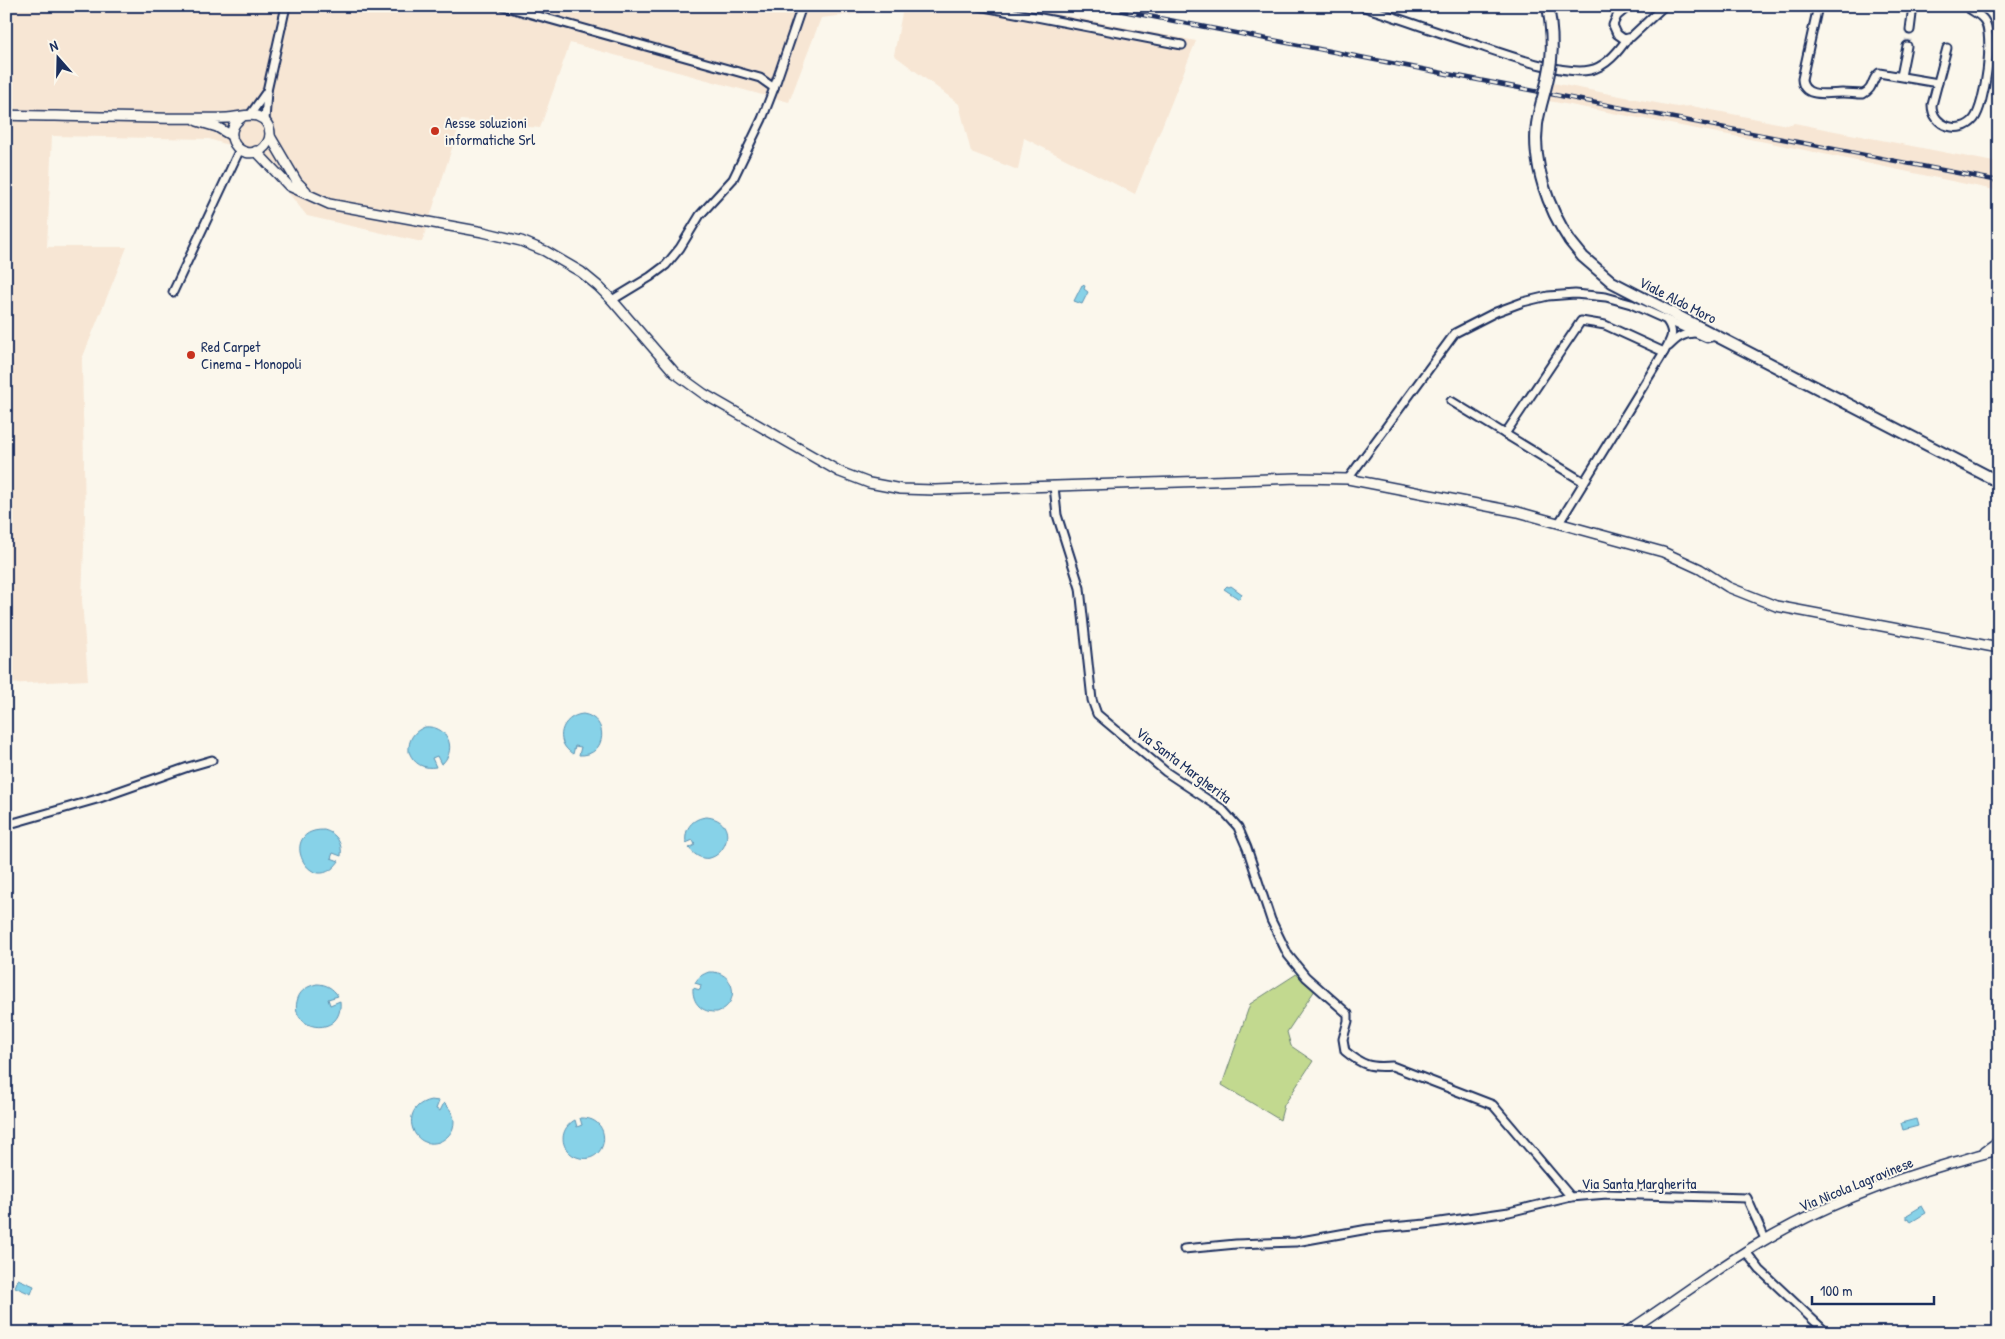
<svg xmlns="http://www.w3.org/2000/svg" width="2005" height="1339" viewBox="0 0 2005 1339" font-family="'Patrick Hand',sans-serif">
<style>
.built{fill:#f7e6d4}
.green{fill:#c2d98f;stroke:#6e8476}
.water{fill:#87d2e8;stroke:#5c91b1}
.lines{fill:none;stroke-linecap:round;stroke-linejoin:round}
.minor-tunnel{stroke:#cecfd0;stroke-width:7;stroke-dasharray:7 3.5;stroke-linecap:butt}
.minor-casing{stroke:#1b2f5e;stroke-width:11}
.tertiary-casing{stroke:#1b2f5e;stroke-width:12}
.secondary-casing{stroke:#1b2f5e;stroke-width:14}
.minor{stroke:#fbf7ec;stroke-width:7}
.tertiary{stroke:#fbf7ec;stroke-width:9}
.secondary{stroke:#fbf7ec;stroke-width:10}
.rail-casing{stroke:#1b2f5e;stroke-width:4.5}
.rail{stroke:#fbf7ec;stroke-width:2.5;stroke-dasharray:8;stroke-linecap:butt}
.secondary-bridge-casing{stroke:#1b2f5e;stroke-width:14;stroke-linecap:butt}
.secondary-bridge{stroke:#fbf7ec;stroke-width:10}
.poi-dot{fill:#c8321e;stroke:#fbf7ec;stroke-width:2}
.labels{text-anchor:middle;dominant-baseline:central;stroke-width:4;stroke-linejoin:round;paint-order:stroke}
.poi-label{font-size:15px;fill:#1b2f5e;stroke:#fbf7ec;text-anchor:start}
.street-label{font-size:15px;fill:#1b2f5e;stroke:#fbf7ec}
</style>
<rect width="100%" height="100%" fill="#fbf7ec"/>
<filter id="ink" filterUnits="userSpaceOnUse"><feTurbulence type="fractalNoise" baseFrequency=".02" numOctaves="2"/><feDisplacementMap in="SourceGraphic" scale="10" xChannelSelector="R" yChannelSelector="G"/><feConvolveMatrix kernelMatrix="1 2 1 2 8 2 1 2 1" color-interpolation-filters="sRGB"/></filter>
<g filter="url(#ink)">
<g class="built">
<polygon points="6,6 1015,6 1196,41 1135,194 1024,138 1018,170 971,152 959,104 894,55 903,8 821,18 789,102 570,43 540,128 461,120 422,242 307,216 257,154 209,139 52,136 47,247 127,247 82,359 85,517 82,600 88,680 6,684"/>
<polygon points="1553,83 1677,107 1692,106 1787,125 1794,123 1999,163 1999,191 1776,144 1549,101"/>
</g>
<polygon class="green" points="1298,973 1315,990 1287,1032 1291,1046 1313,1061 1284,1105 1280,1120 1222,1085 1250,1004"/>
<g class="water">
<polygon points="1082,285 1085,286 1084,289 1088,292 1082,304 1074,301"/>
<polygon points="1227,586 1229,587 1231,586 1242,594 1239,599 1224,589"/>
<path d="M583 714C610 718 607 757 579 755L581 747 575 746 573 754C553 742 561 716 583 714Z"/>
<path d="M425 727C446 725 458 747 443 763L441 764 437 756 432 758 436 767C423 769 414 764 409 752 408 739 414 731 425 727Z"/>
<path d="M707 817C749 822 715 882 689 848L695 845 693 840 686 843C684 829 692 818 707 817Z"/>
<path d="M324 830C336 833 343 843 341 856L333 853 331 858 339 861C311 901 275 829 324 830Z"/>
<path d="M709 972C735 970 742 1004 717 1012 702 1013 692 1003 693 988L700 990 701 985 695 983C698 977 703 974 709 972Z"/>
<path d="M317 984C326 984 333 988 338 996L328 999 330 1005 340 1001C344 1040 286 1031 298 998 301 990 308 986 317 984Z"/>
<path d="M431 1100 439 1101 436 1109 440 1111 444 1103C452 1110 456 1118 453 1128 451 1134 446 1139 439 1142 411 1151 398 1106 431 1100Z"/>
<path d="M580 1118C614 1116 609 1164 580 1158 575 1157 570 1154 567 1150 559 1139 564 1126 575 1120L577 1127 582 1125Z"/>
<polygon points="1916,1119 1918,1126 1903,1130 1901,1123"/>
<polygon points="1922,1206 1926,1213 1911,1222 1909,1218 1907,1219 1907,1215"/>
<polygon points="18,1279 34,1286 31,1294 15,1287"/>
</g>
<g class="lines">
<polyline class="minor-tunnel" points="1907,46 1910,30"/>
<g class="minor-casing">
<g id="minor">
<polyline points="503,6 760,78 774,88 762,119 733,179 700,215 680,248 666,265 650,277 612,300"/>
<polyline points="979,6 1182,45"/>
<path d="M1361 6C1398 18 1434 31 1471 43 1499 52 1561 76 1590 70 1606 67 1618 52 1627 39"/>
<polyline points="1629,6 1617,16 1613,25 1617,34 1624,39 1631,37 1664,6"/>
<path d="M1818 6 1802 79C1803 99 1829 93 1842 93 1849 93 1856 94 1863 94 1875 88 1870 80 1879 73L1938 83"/>
<polyline points="1910,30 1913,6"/>
<path d="M1947 48 1932 105C1932 127 1961 135 1974 119 1985 105 1995 35 1984 20 1980 14 1971 11 1966 6"/>
<polyline points="1901,76 1907,46"/>
<polyline points="774,88 802,6"/>
<polyline points="250,115 267,91"/>
<polyline points="265,121 267,91 286,6"/>
<polyline points="173,292 240,149"/>
<path d="M1669 346C1677 338 1682 334 1694 333"/>
<polyline points="1451,401 1584,482"/>
<polyline points="1505,434 1581,321 1605,325 1664,352"/>
<polyline points="1348,479 1455,333 1496,312 1523,302 1548,296 1575,294 1606,297 1631,304 1707,338 1716,336"/>
<path d="M1054 486 1057 515 1080 588 1092 700 1097 714 1166 772 1222 809 1238 827 1247 848 1271 920 1288 955 1306 977 1348 1014V1021L1343 1039 1345 1051C1362 1065 1370 1068 1392 1066L1493 1105 1571 1197 1607 1194 1747 1198 1765 1239"/>
<path d="M1559 523 1664 352C1670 340 1676 334 1667 321"/>
<polyline points="6,825 97,799 188,767 212,760"/>
<polyline points="1184,1249 1236,1244 1296,1242 1368,1229 1426,1224 1509,1212 1571,1197"/>
<polyline points="1746,1252 1760,1270 1827,1333"/>
</g>
</g>
<g class="tertiary-casing">
<g id="tertiary">
<path d="M6 115C39 116 72 116 105 117 146 118 187 119 227 118 237 118 248 113 257 116 265 119 270 126 270 134 270 140 266 146 261 150 239 162 219 133 242 117"/>
<polyline points="197,121 217,127 232,136"/>
<polyline points="270,136 297,182 306,191"/>
<polyline points="256,151 289,186 329,204 483,232 521,241 545,251 581,272 598,286 612,300 675,373 704,394 840,472 869,483 901,489 935,490 1298,478 1348,479 1518,512 1663,552 1700,569 1728,587 1776,606 1999,648"/>
<polyline points="1985,1151 1999,1141"/>
<path d="M1625 1333C1670 1304 1713 1271 1758 1244 1816 1209 1886 1182 1951 1163 1967 1159 1982 1153 1999 1150"/>
</g>
</g>
<g class="secondary-casing">
<polyline id="secondary" points="1570,241 1583,257 1612,282 1999,482"/>
</g>
<use href="#minor" class="minor"/>
<use href="#tertiary" class="tertiary"/>
<use href="#secondary" class="secondary"/>
<g class="rail-casing">
<polyline id="rail" points="1097,6 1999,181"/>
</g>
<use href="#rail" class="rail"/>
<g class="secondary-bridge-casing">
<path id="secondary-bridge" d="M1548 6C1551 23 1553 43 1551 60 1549 82 1540 103 1537 124 1532 164 1548 208 1570 241"/>
</g>
<use href="#secondary-bridge" class="secondary-bridge"/>
</g>
</g>
<g class="poi-dot">
<circle cx="435" cy="131" r="5"/>
<circle cx="191" cy="355" r="5"/>
</g>
<g class="labels">
<g class="poi-label">
<text x="445" y="122">Aesse soluzioni<tspan x="445" dy="17">informatiche Srl</tspan></text>
<text x="201" y="346">Red Carpet<tspan x="201" dy="17">Cinema - Monopoli</tspan></text>
</g>
<g class="street-label">
<text transform="translate(1678 300) rotate(27)">Viale Aldo Moro</text>
<text transform="translate(1184 765) rotate(37)">Via Santa Margherita</text>
<text x="1639" y="1183">Via Santa Margherita</text>
<text transform="translate(1856 1184) rotate(-22)">Via Nicola Lagravinese</text>
</g>
</g>
<rect width="2005" height="1339" fill="none" stroke="#fbf7ec" stroke-width="25"/>
<rect x="12" y="12" width="1980" height="1314" fill="none" stroke="#1b2f5e" stroke-width="2" filter="url(#ink)"/>
<g transform="translate(58 58) rotate(340)" stroke="#fbf7ec" stroke-width="4" paint-order="stroke">
<path d="M0-4L9 19L0 12L-9 19Z" fill="#1b2f5e"/>
<text y="-8" font-size="14" font-weight="bold" text-anchor="middle" fill="#1b2f5e">N</text>
</g>
<path d="M1812 1296v8h122v-8" fill="none" stroke="#1b2f5e" stroke-width="2.5"/>
<text x="1820" y="1296" font-size="15" fill="#1b2f5e" stroke="#fbf7ec" stroke-width="4" paint-order="stroke">100 m</text>
</svg>
